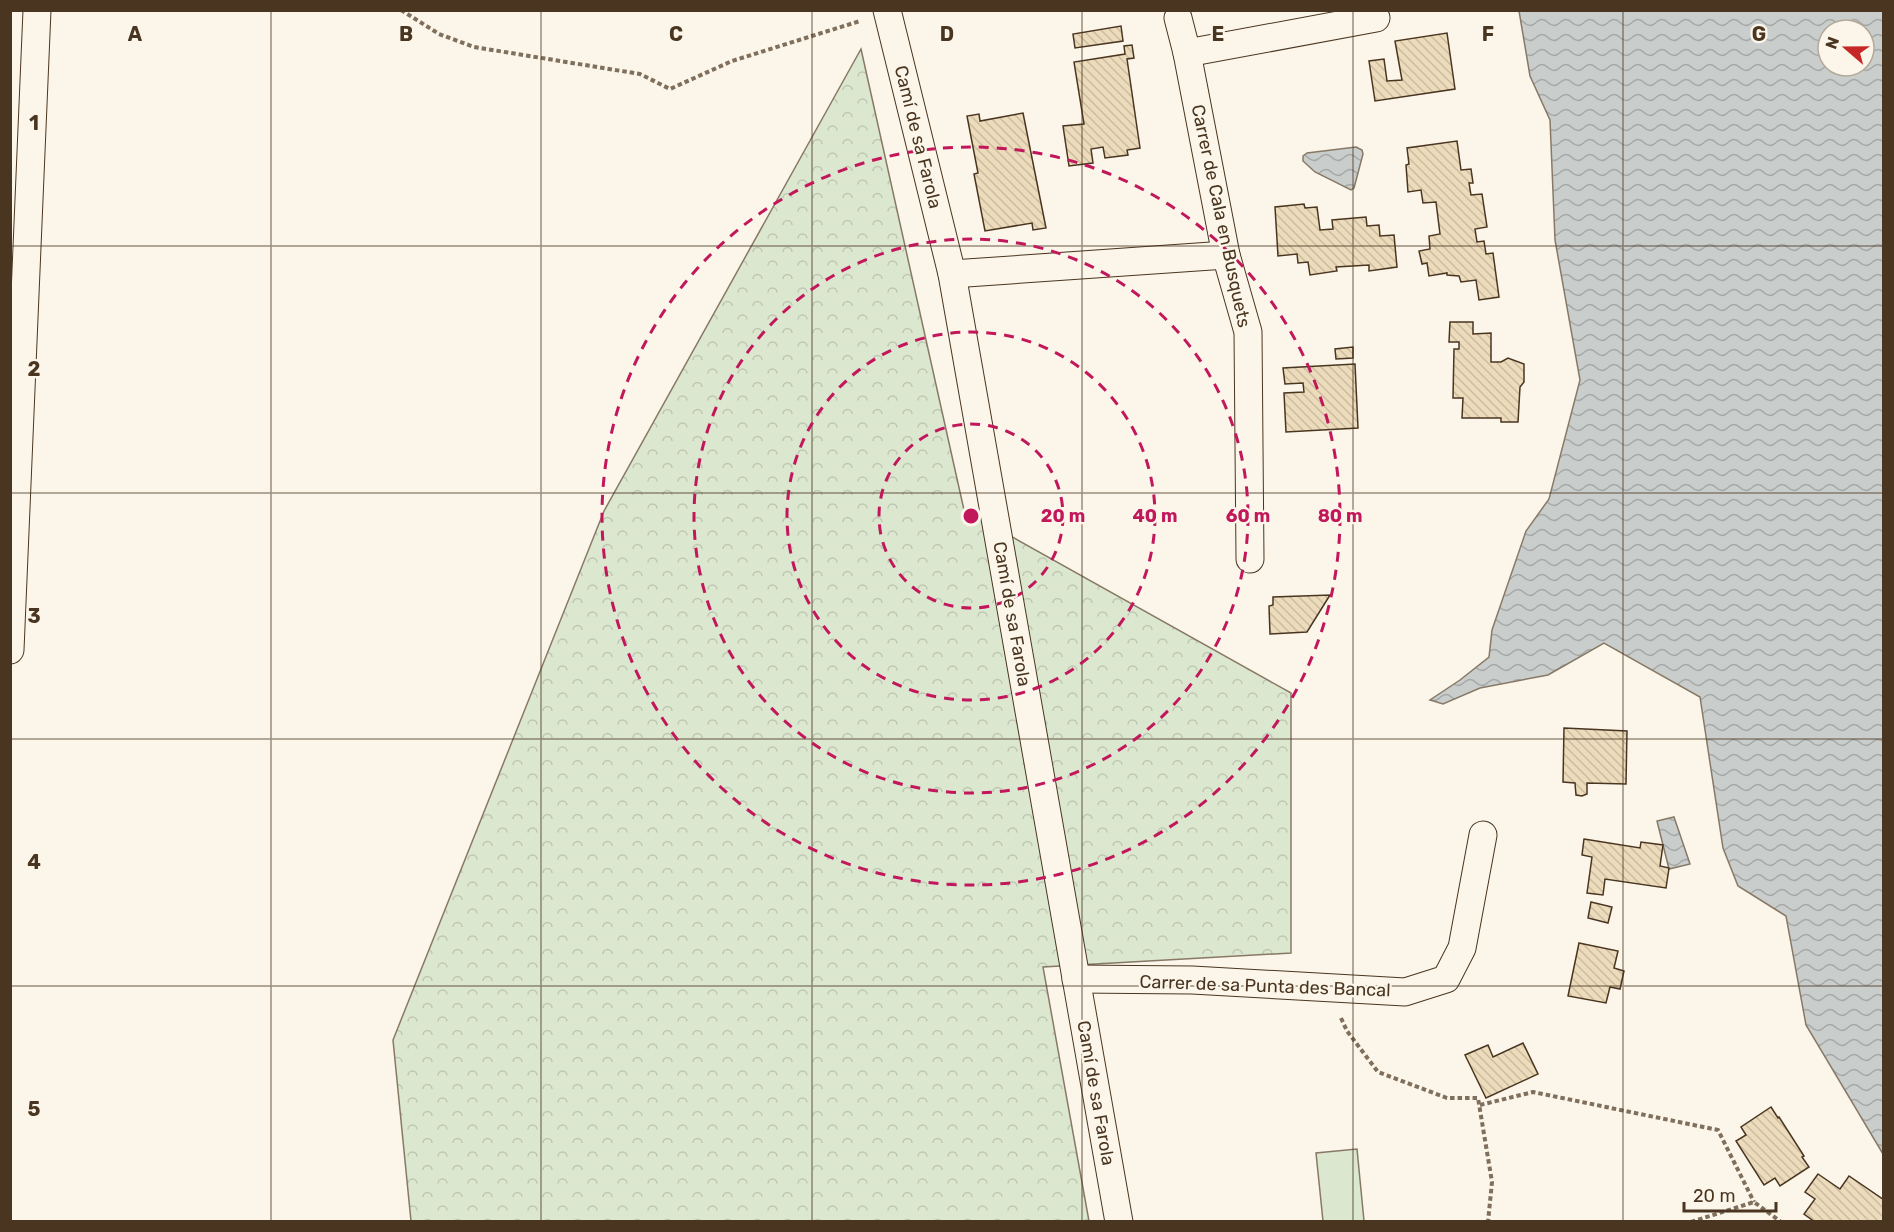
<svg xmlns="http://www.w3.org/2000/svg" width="1894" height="1232" viewBox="0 0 1894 1232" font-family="Rubik,sans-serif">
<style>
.green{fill:#dce7d0;stroke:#887966;stroke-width:1.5}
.forest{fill:url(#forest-crowns);stroke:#887966;stroke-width:1.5}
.water{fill:url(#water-waves);stroke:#887966;stroke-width:1.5;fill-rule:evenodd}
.building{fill:url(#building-back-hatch);stroke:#4a3520;stroke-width:1.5}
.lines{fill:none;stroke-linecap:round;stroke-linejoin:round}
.minor-casing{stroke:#4a3520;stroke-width:29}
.path{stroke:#7f6f5c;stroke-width:4;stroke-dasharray:4.5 3;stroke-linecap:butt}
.minor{stroke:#fbf6e9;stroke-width:27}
.grid{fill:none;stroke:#4a3520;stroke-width:1.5;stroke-opacity:0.55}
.ring{fill:none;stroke:#c2185b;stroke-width:3;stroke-dasharray:10 8}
.labels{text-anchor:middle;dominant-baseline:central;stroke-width:4.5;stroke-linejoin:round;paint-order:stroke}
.street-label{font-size:18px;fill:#4a3520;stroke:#fbf6e9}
.grid-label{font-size:20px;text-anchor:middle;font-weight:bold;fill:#4a3520;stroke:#fbf6e9;stroke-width:4.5;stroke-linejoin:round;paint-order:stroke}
.centre{fill:#c2185b;stroke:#fbf6e9;stroke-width:3}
.ring-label{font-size:18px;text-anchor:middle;font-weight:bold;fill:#c2185b;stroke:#fbf6e9;stroke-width:4.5;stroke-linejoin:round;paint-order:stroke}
</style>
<defs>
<pattern id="forest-crowns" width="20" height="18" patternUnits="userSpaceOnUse" patternTransform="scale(1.5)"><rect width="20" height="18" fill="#dce7d0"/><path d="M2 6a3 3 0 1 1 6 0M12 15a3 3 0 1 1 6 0" fill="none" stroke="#bec7b2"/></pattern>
<pattern id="water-waves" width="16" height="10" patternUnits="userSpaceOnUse" patternTransform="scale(1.5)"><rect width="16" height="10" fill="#c9cecd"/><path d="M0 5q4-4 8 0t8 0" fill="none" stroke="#a5a8a6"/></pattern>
<pattern id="building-back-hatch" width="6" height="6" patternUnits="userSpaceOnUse" patternTransform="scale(1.5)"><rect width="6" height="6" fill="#ecdcbc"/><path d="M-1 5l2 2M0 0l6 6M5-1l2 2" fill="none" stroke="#ccbda1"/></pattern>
</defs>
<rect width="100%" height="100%" fill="#fbf6e9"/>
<polygon class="green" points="1357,1149 1364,1221 1323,1221 1316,1153"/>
<polygon class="forest" points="861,49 964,510 1291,693 1291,953 1043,967 1089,1221 411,1221 393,1040 604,511"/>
<g class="water">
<path d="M1519 11H1883V1154L1806 1025 1786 916 1738 886 1723 848 1700 697 1604 643 1548 675 1480 688 1443 704 1430 700 1460 680 1489 657 1492 630 1526 531 1549 499 1580 380 1555 240 1550 120 1530 76ZM1828 30H1864V66H1828Z"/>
<polygon points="1356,147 1362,150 1363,154 1354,188 1351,190 1315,172 1303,161 1303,156 1307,153"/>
<polygon points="1674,817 1690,864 1669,869 1657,821"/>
</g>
<g class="building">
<polygon points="1121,26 1123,41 1075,48 1073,34"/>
<polygon points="1447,33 1455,89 1375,101 1369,61 1384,59 1387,81 1402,80 1395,41"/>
<polygon points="1132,45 1134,58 1127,59 1140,148 1127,150 1128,155 1105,158 1103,147 1091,149 1093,163 1069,166 1063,126 1084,124 1074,62 1125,54 1124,46"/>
<polygon points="1023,113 1046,228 1033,230 1032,223 985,231 974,174 978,173 967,116 979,114 980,121"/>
<polygon points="1457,141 1461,170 1471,169 1473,183 1469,183 1471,195 1482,194 1487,227 1475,229 1477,242 1484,241 1486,254 1493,253 1499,297 1479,300 1476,280 1461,282 1459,276 1447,275 1447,273 1429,276 1427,263 1422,264 1419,251 1430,249 1429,236 1440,234 1436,202 1423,203 1421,190 1408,192 1406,165 1409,164 1407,148"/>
<polygon points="1304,204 1305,208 1317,207 1320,230 1333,229 1332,220 1366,217 1367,226 1379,225 1380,236 1394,235 1397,267 1369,271 1369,265 1336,267 1337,271 1310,275 1308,262 1298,263 1297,254 1278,256 1275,207"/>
<polygon points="1450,322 1473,322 1473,334 1491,333 1491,362 1501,362 1508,358 1524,364 1524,382 1520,387 1518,422 1501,422 1501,418 1462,418 1463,398 1453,398 1454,349 1459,349 1459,342 1449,342"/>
<polygon points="1353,347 1353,358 1336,359 1335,349"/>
<polygon points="1355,364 1358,428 1286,432 1284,393 1304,392 1303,383 1285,384 1283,368"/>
<polygon points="1330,595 1307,632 1270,634 1269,606 1273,605 1273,597"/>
<polygon points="1564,728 1627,731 1626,784 1587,783 1587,794 1582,796 1576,795 1575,783 1563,782"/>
<polygon points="1584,839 1640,848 1641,842 1663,845 1660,866 1669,868 1666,888 1605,879 1603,895 1587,893 1592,857 1582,855"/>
<polygon points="1591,902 1612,907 1608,923 1588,918"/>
<polygon points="1579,943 1618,951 1614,968 1624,971 1620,989 1610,987 1606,1003 1568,996"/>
<polygon points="1523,1043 1538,1074 1486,1098 1465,1055 1488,1045 1493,1057"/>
<polygon points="1771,1107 1778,1118 1779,1117 1804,1156 1802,1157 1809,1167 1780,1186 1775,1178 1764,1185 1736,1141 1746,1135 1741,1127"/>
<polygon points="1818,1174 1840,1189 1849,1176 1884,1200 1884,1222 1815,1222 1804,1214 1815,1199 1805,1192"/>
</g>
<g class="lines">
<g class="minor-casing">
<g id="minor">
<polyline points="887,10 952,274 1119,1222"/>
<polyline points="1178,18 1187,53 1226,255 1248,332 1250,559"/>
<polyline points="1187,53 1376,18"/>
<polyline points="952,274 1226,255"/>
<polyline points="10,650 37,10"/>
<polyline points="1076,979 1192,980 1405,992 1446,979 1462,948 1483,835"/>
</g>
</g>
<g class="path">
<polyline points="401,10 439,34 474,47 640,74 670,89 732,61 860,21"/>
<polyline points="1341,1018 1347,1031 1378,1072 1447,1098 1478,1098 1492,1182 1488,1222"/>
<polyline points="1480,1105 1533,1092 1718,1130 1754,1202"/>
<polyline points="1691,1222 1754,1202 1781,1222"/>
</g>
<use href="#minor" class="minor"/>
</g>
<path class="grid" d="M271 10V1222M541 10V1222M812 10V1222M1082 10V1222M1353 10V1222M1623 10V1222M10 246H1884M10 493H1884M10 739H1884M10 986H1884"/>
<g class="ring">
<circle cx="971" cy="516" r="92"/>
<circle cx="971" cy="516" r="184"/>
<circle cx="971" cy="516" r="277"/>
<circle cx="971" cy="516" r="369"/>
</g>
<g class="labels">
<g class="street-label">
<text transform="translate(918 137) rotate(76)">Camí de sa Farola</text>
<text transform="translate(1221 216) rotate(78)">Carrer de Cala en Busquets</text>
<text transform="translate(1012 614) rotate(80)">Camí de sa Farola</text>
<text transform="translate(1265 986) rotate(2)">Carrer de sa Punta des Bancal</text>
<text transform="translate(1096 1093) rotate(80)">Camí de sa Farola</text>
</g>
</g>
<g class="grid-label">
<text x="135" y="41">A</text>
<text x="406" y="41">B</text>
<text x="676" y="41">C</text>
<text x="947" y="41">D</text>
<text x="1218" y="41">E</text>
<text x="1488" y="41">F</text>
<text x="1759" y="41">G</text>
<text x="34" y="130">1</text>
<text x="34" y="376">2</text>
<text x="34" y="623">3</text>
<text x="34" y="869">4</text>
<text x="34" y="1116">5</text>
</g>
<circle cx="971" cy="516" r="9" class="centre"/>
<g class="ring-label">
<text x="1063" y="522">20 m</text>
<text x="1155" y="522">40 m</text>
<text x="1248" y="522">60 m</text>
<text x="1340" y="522">80 m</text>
</g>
<rect width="1894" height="1232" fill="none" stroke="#4a3520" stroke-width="24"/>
<g transform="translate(1846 48) rotate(290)"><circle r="28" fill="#fbf6e9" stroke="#b4a999" stroke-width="1.5"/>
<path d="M0-4.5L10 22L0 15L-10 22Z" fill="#c62828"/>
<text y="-9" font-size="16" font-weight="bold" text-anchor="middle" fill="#4a3520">N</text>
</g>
<path d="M1684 1202v9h92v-9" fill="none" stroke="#4a3520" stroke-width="3"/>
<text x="1693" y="1202" font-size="18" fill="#4a3520" stroke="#fbf6e9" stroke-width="4.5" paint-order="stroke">20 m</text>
</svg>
